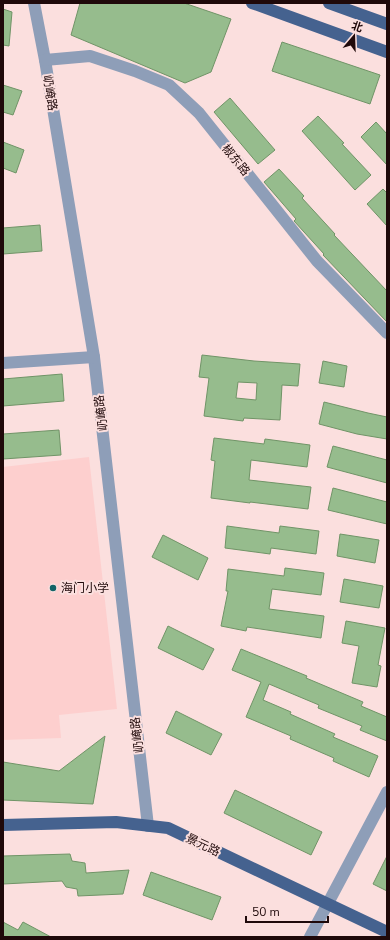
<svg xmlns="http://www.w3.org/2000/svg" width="390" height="940" viewBox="0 0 390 940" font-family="'Nunito Sans','Noto Sans SC',sans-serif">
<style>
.built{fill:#fdcfce}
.building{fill:#96bc8d;stroke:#709467;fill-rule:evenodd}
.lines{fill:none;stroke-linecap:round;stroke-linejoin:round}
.minor{stroke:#8e9eb8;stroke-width:12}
.major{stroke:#45628f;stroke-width:12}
.poi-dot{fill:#136367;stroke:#fbdfde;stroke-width:1.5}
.labels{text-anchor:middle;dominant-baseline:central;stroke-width:4;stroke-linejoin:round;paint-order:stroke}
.street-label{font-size:12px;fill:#1f090a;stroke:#fbdfde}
.poi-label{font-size:12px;fill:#1f090a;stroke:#fbdfde;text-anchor:start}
</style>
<rect width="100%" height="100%" fill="#fbdfde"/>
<polygon class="built" points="89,457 117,709 59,715 61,738 3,740 3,467"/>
<g class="building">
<polygon points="80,3 184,3 231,19 211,72 185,83 71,35"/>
<polygon points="3,9 12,12 9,46 3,45"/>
<polygon points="282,42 380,75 370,104 272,71"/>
<polygon points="3,85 22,91 13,115 3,112"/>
<polygon points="230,98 275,150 258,164 214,112"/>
<polygon points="318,116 344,143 342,144 371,175 355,190 302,131"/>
<polygon points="376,122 387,134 387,165 361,137"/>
<polygon points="3,142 24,150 16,173 3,168"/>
<polygon points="279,169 304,196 302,198 335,234 334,235 387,291 387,322 323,255 324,254 294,221 296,219 264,182"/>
<polygon points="383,189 387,193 387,226 367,204"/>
<polygon points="40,225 42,251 3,254 3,228"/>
<path d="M202 355 254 361 300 364 298 386 282 385 280 420 244 418 243 421 204 416 209 378 199 377ZM238 382 257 383 256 400 236 398Z"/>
<polygon points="323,361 347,366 344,387 319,383"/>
<polygon points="62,374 64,401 3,406 3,379"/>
<polygon points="324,402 368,413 387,417 387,439 357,434 319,424"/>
<polygon points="59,430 61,455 3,459 3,434"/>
<polygon points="214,438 264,444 265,439 310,445 307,467 251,460 249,480 311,487 308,509 250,502 250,503 211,498 215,461 211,460"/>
<polygon points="333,446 387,460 387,483 327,467"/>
<polygon points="333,488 387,502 387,524 328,510"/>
<polygon points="227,526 279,533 280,526 319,531 316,554 271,548 270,554 225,548"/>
<polygon points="340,534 379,540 375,563 337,556"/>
<polygon points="163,535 208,558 198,580 152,557"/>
<polygon points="285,568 324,573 321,595 272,589 269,609 324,616 321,638 247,627 246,631 221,626 228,591 226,591 228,569 284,576"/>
<polygon points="344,579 383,586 379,608 340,602"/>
<polygon points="346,621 385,628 378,665 381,666 377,687 352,683 359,646 342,643"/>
<polygon points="168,626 214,649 203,670 158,648"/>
<polygon points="241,649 307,676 306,678 363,702 361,706 387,717 387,741 360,730 362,726 318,708 319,705 269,684 263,700 291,712 290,714 335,734 333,737 378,756 369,777 333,761 334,758 290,739 291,736 246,717 261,682 232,670"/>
<polygon points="176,711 222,734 211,755 166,733"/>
<polygon points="105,736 93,804 3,800 3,762 59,771"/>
<polygon points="235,790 322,832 311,855 224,813"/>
<polygon points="70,854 72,861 85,863 86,873 129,870 123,894 78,896 77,889 66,887 62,881 3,884 3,856"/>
<polygon points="387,856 387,891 373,884"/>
<polygon points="151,872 221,897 212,920 143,895"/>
<polygon points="3,922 18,930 23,922 51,937 3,937"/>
</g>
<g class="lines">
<g class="minor">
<polyline points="34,3 45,60 94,357 148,826"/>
<polyline points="45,60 90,56 135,71 169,85 199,113 317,261 387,333"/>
<polyline points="3,363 94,357"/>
<polyline points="310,937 387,792"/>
</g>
<g class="major">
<polyline points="252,3 387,52"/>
<polyline points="329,3 387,24"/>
<polyline points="3,825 116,822 168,828 387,932"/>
</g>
</g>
<circle class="poi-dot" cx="53" cy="588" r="4"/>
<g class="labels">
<g class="street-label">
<text transform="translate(50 93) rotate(81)">屷崦路</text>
<text transform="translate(236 160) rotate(51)">椒东路</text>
<text transform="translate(101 413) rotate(-97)">屷崦路</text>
<text transform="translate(137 735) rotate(-97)">屷崦路</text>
<text transform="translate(203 845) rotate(25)">景元路</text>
</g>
<g class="poi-label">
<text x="61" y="588">海门小学</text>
</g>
</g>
<rect width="390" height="940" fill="none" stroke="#1f090a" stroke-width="8"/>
<g transform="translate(354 36) rotate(19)" stroke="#fbdfde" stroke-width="3" paint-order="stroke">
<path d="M0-3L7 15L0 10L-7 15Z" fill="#1f090a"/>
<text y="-6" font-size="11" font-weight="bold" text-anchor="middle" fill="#1f090a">北</text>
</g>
<path d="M246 916v6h82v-6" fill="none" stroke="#1f090a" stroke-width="2"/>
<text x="252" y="916" font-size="12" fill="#1f090a" stroke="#fbdfde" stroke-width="3" paint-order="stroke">50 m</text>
</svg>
